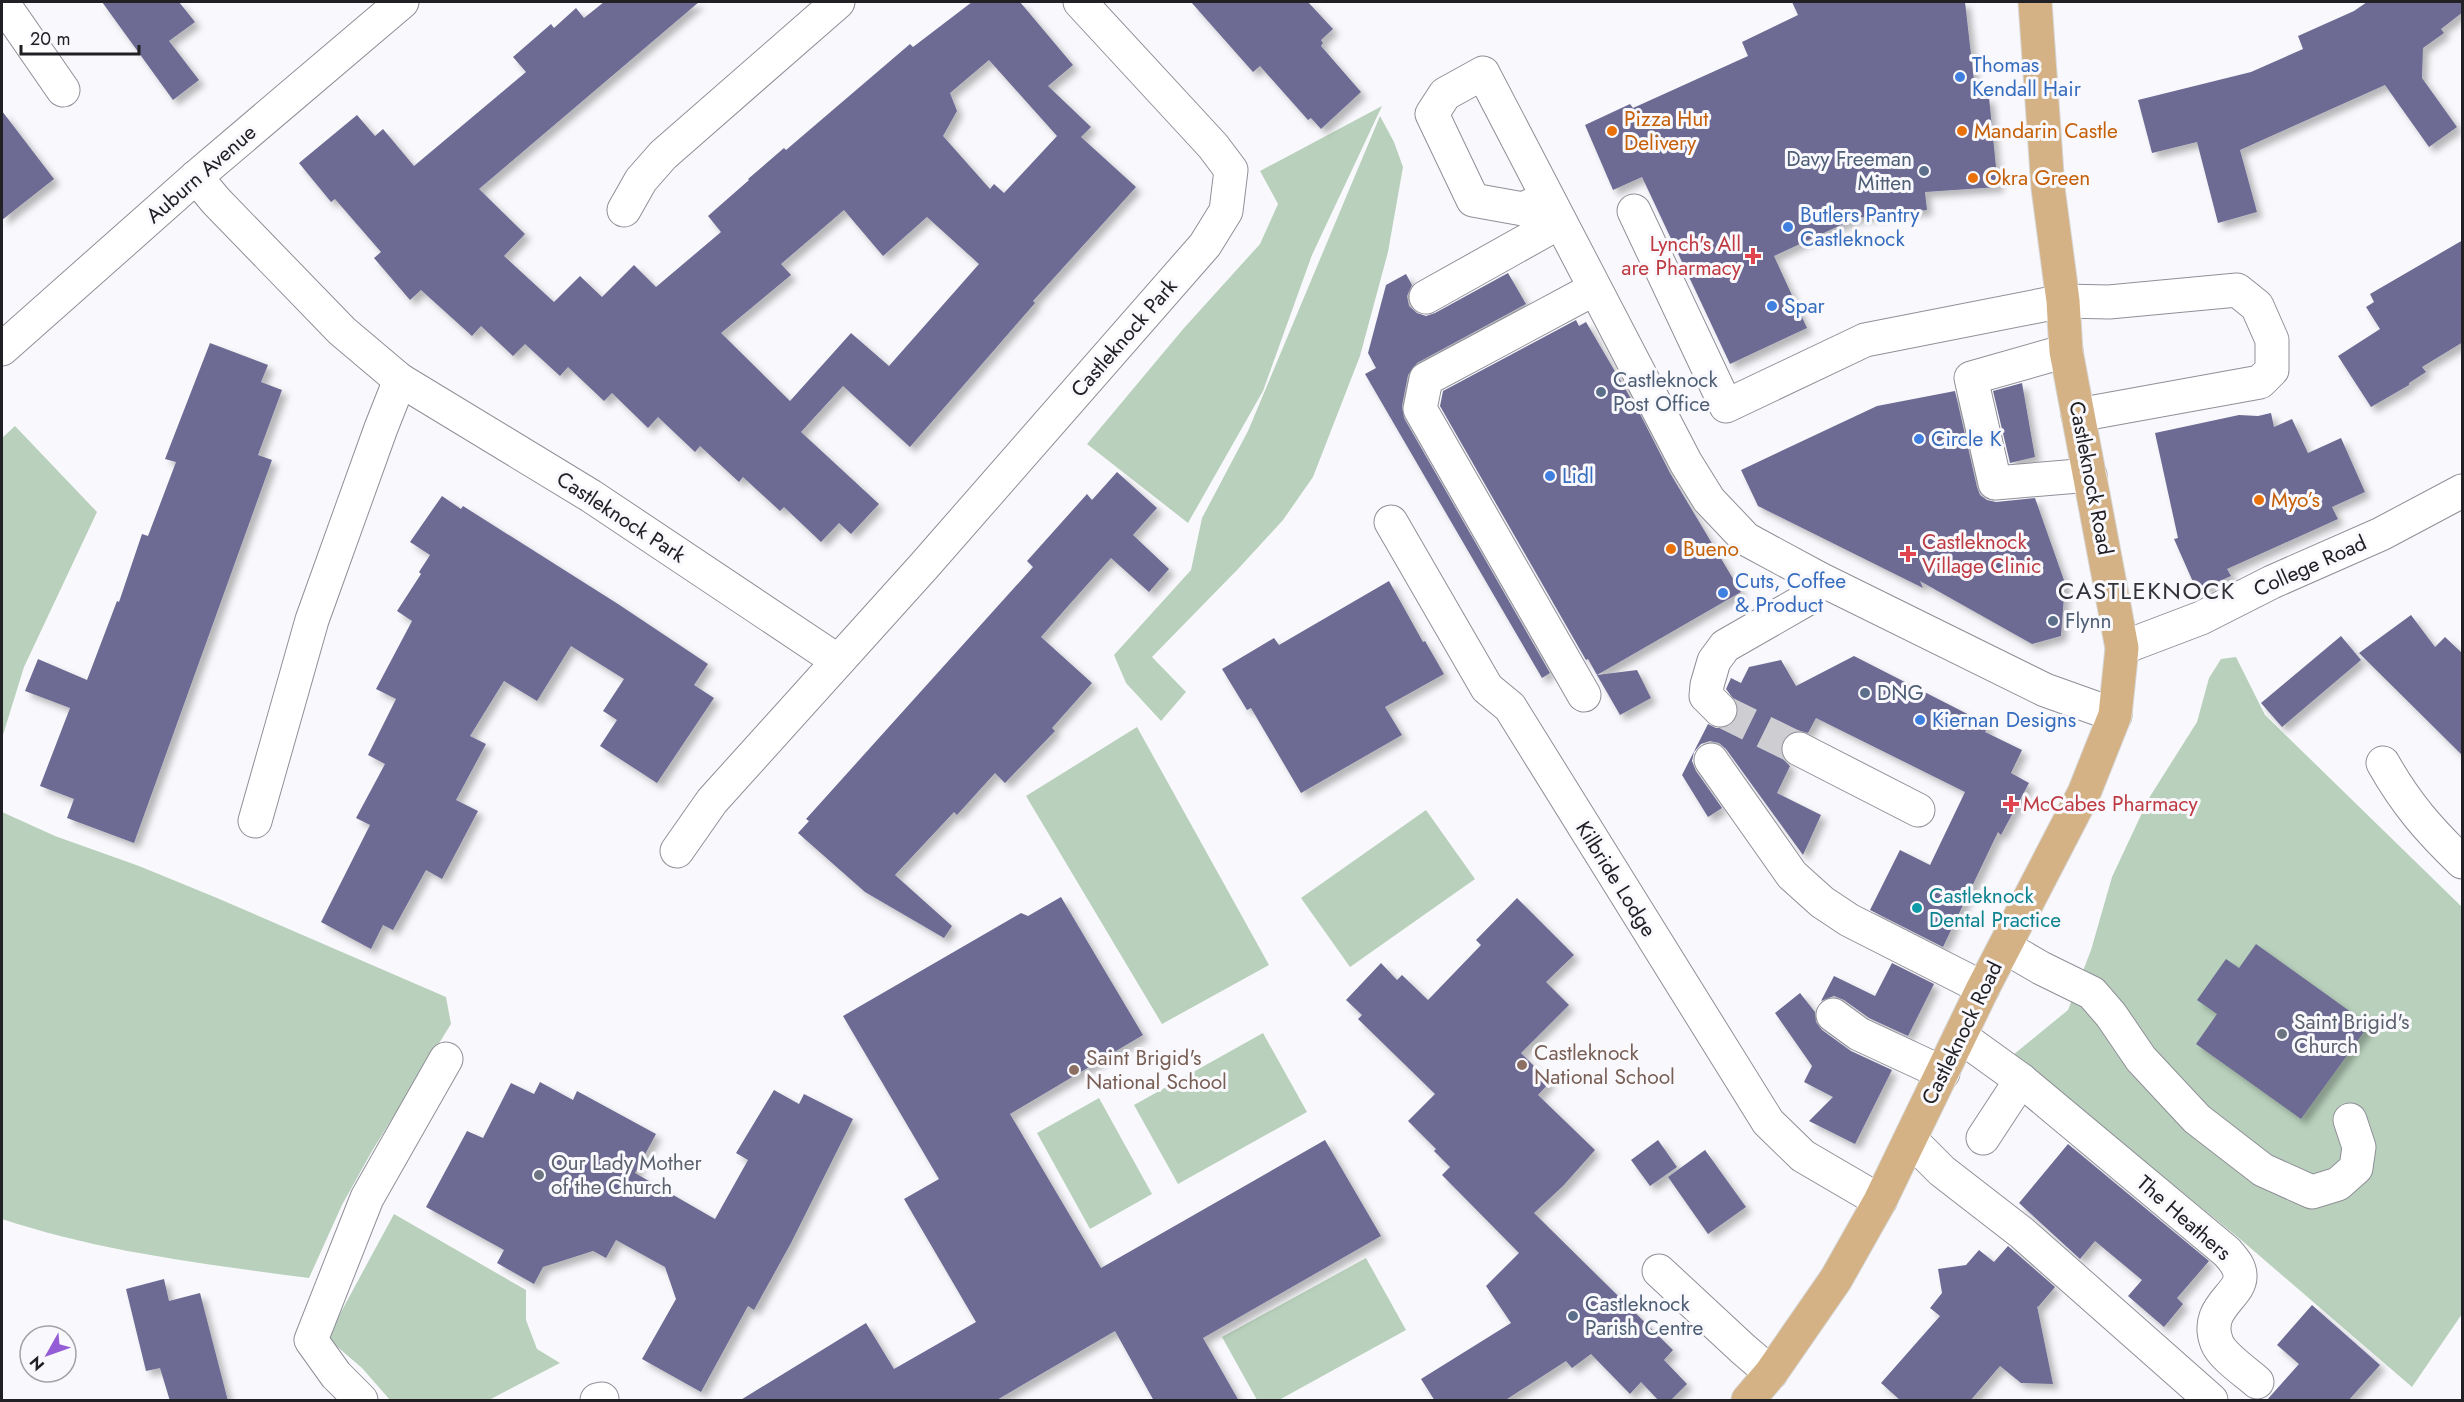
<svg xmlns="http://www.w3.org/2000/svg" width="2464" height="1402" viewBox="0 0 2464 1402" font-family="Jost,sans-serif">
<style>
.green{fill:#b9d1bc}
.building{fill:#6d6b93;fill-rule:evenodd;filter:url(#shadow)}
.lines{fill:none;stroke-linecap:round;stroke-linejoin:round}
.minor-tunnel{stroke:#ceced2;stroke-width:33;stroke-dasharray:33 16;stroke-linecap:butt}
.minor-casing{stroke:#8f8f98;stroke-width:35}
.major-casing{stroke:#d7d7d8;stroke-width:35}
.minor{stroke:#fff;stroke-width:33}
.major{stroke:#d4b286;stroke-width:33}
.shop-dot{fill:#3f7fe0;stroke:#f9f9fd;stroke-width:2}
.food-dot{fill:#e8710a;stroke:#f9f9fd;stroke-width:2}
.service-dot{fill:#5c6f8a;stroke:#f9f9fd;stroke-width:2}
.health-dot{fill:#e0444e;stroke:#f9f9fd;stroke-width:2}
.culture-dot{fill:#0f9aa8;stroke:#f9f9fd;stroke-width:2}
.worship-dot{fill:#6b7280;stroke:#f9f9fd;stroke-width:2}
.education-dot{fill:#8d6e63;stroke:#f9f9fd;stroke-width:2}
.labels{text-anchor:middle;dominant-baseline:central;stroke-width:6;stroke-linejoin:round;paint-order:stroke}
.shop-label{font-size:21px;fill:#366cbe;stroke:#f9f9fd;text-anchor:start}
.food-label{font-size:21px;fill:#c56008;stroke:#f9f9fd;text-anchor:start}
.service-label{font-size:21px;fill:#4e5e75;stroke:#f9f9fd;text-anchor:start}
.street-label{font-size:21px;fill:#212125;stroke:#f9f9fd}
.health-label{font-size:21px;fill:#be3a42;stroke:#f9f9fd;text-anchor:start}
.culture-label{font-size:21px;fill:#0d838f;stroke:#f9f9fd;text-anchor:start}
.worship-label{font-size:21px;fill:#5b616d;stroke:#f9f9fd;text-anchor:start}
.education-label{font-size:21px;fill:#785e54;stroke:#f9f9fd;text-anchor:start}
.quarter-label{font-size:24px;letter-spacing:1.5px;fill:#32323a;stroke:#f9f9fd}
</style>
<defs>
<filter id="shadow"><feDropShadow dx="5.5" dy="5.5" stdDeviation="3" flood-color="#0004"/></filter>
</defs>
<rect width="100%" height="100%" fill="#f9f9fd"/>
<g class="green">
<polygon points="1382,106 1312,255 1263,391 1188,523 1087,444 1184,328 1260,244 1278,204 1260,171"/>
<polygon points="1380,116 1394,142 1403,167 1388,252 1360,356 1313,477 1283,520 1238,569 1152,657 1186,692 1161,721 1126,683 1114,655 1191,570 1202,518 1248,431"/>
<polygon points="15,426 97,512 24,667 2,738 2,438"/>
<polygon points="2236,657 2265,715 2462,907 2462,1314 2412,1387 2240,1239 2013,1055 2068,1010 2091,950 2112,877 2149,798 2197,722 2209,678 2221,659"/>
<polygon points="1137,727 1269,965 1162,1024 1026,796"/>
<polygon points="1426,810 1475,879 1350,967 1301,898"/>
<path d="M2 812 55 836 139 866 217 898 446 997 451 1024 372 1151 342 1205 309 1278C205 1264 101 1252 2 1219Z"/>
<polygon points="1263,1033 1307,1112 1178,1184 1134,1105"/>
<polygon points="1099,1098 1152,1194 1090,1229 1037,1133"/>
<polygon points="394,1214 526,1290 526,1320 537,1349 560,1363 489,1400 390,1400 362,1368 327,1338"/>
<polygon points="1366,1258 1406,1330 1279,1400 1257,1400 1222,1337"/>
</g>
<g class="building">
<polygon points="102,2 179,2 195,22 169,41 199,80 173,100"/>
<path d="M604 2H699L479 189 525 234 504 256 554 302 580 276 602 297 634 265 656 287 721 232 708 216 749 180 748 179 784 148 786 150 910 44 913 47 972 2H1020L1073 65 1048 86 1091 127 1081 137 1136 187 1033 301 1035 303 910 447 843 386 801 432 879 504 851 534 839 523 821 542 784 507 780 511 743 477 739 482 700 446 695 452 658 417 648 428 612 393 604 401 568 367 560 376 525 344 513 356 481 326 472 336 421 290 410 300 374 258 381 252 335 199 331 202 299 163 357 115 375 136 383 129 414 166 526 72 513 57 551 24 554 28 576 8 584 18ZM989 60 1057 136 1004 193 994 184 990 189 943 136 957 111 950 93ZM844 210 883 256 927 217 979 264 889 366 851 333 790 401 721 333 791 275 781 264Z"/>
<polygon points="1191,2 1308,2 1333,29 1321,40 1323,43 1321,46 1361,92 1321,129 1311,118 1308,120 1260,66 1253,72"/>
<polygon points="1792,2 1965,2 1976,98 1989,97 1998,187 1925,192 1927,210 1856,218 1774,256 1807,328 1730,364 1642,177 1613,190 1585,125 1630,104 1633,108 1748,56 1742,42 1798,15"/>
<polygon points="2367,2 2463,2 2463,12 2441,29 2444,33 2423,48 2422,78 2457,127 2429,147 2385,85 2240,150 2257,212 2218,223 2197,142 2152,153 2138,100 2251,72 2303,49 2298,36 2354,11"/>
<polygon points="2,111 54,179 2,220"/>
<polygon points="2463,240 2463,342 2422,367 2426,372 2409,383 2409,385 2371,407 2338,356 2380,329 2366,307 2374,302 2370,294"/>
<polygon points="1508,273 1526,304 1417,363 1408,375 1402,406 1404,418 1550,673 1542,678 1365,374 1376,368 1368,353 1386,285 1406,274 1412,285 1407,296 1409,306 1417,313 1426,316 1435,313"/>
<polygon points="1576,320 1579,326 1586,322 1640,414 1670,473 1741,592 1597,675 1588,659 1586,660 1440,406 1443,391"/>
<polygon points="210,343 268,365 261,382 282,390 258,455 272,460 134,843 67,818 74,799 40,786 70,708 25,691 38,659 87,680 117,601 119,602 142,534 148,536 176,462 165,459"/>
<polygon points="2022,383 2035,457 2010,463 1993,391"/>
<polygon points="1955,391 1977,487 1980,495 1987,500 1996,502 2035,498 2065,583 2061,636 2032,644 1920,581 1923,588 1758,506 1741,470 1877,406"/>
<polygon points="2271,413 2274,427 2292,419 2308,453 2341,438 2365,492 2332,507 2338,519 2227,569 2231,576 2197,591 2174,539 2178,538 2155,433 2239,415 2258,416"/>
<polygon points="1117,472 1157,508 1133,535 1169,569 1149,592 1111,558 1068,606 1041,637 1092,683 1052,728 1055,731 1005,783 995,773 957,815 954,812 895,875 952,926 944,938 865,892 798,833 809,821 806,819 1033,567 1027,561 1087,494 1092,500"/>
<polygon points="442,496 461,509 463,506 618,604 708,664 694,685 714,698 657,783 600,746 617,720 603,711 624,679 571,646 537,701 504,681 470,736 486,744 456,800 478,811 442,879 426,870 393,930 383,925 371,949 321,922 370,825 356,818 385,764 368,755 396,699 376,689 412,621 397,611 421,574 419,572 430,555 410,542"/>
<polygon points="1389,581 1423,642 1425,641 1444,674 1385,707 1402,735 1301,793 1251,708 1247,710 1222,669 1274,638 1279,645"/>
<polygon points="2411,615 2435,647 2445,637 2463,654 2463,756 2359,653"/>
<polygon points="2341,636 2361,660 2282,727 2261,703"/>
<polygon points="1854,656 1989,725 1985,732 2022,750 2011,773 2029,783 2001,835 1998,832 1943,947 1870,910 1900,850 1930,865 1965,792 1816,718 1808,733 1797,730 1788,734 1783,740 1780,749 1783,759 1790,766 1777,793 1821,815 1803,855 1726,749 1719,743 1710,741 1701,744 1694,752 1692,761 1696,771 1722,808 1708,817 1682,775 1708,724 1716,728 1725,728 1733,724 1738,715 1738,705 1726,689 1731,678 1741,683 1749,667 1781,660 1796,686"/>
<polygon points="1637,670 1651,698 1620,715 1597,675"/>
<polygon points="1061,897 1143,1035 1010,1114 1101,1268 1325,1140 1381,1236 1203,1338 1239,1401 1154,1401 1115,1331 995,1401 739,1401 866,1323 894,1369 976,1322 904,1199 939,1179 843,1016 1021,913 1028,916"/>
<polygon points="1517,898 1574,955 1546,982 1569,1005 1521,1053 1550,1082 1538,1095 1595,1150 1563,1186 1534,1213 1673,1350 1664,1360 1687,1384 1670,1401 1659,1401 1641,1382 1630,1394 1591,1354 1572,1368 1566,1361 1504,1401 1435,1401 1421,1379 1511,1323 1486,1286 1519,1253 1442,1175 1450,1167 1434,1151 1436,1149 1408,1121 1435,1094 1358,1019 1362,1015 1346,1000 1381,963 1397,980 1402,975 1428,1000 1481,945 1476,940"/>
<polygon points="2256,944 2369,1025 2301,1119 2196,1044 2217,1014 2197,1000 2226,959 2239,968"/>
<polygon points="1892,963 1934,984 1908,1036 1869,1018 1844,1000 1834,996 1821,1001 1834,976 1875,996"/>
<polygon points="1800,993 1815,1012 1816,1022 1822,1030 1851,1051 1892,1070 1855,1144 1809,1121 1833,1097 1804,1082 1812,1066 1775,1013"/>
<polygon points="540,1082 573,1100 577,1091 656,1134 635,1173 715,1219 748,1160 736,1153 774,1090 799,1104 804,1094 853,1119 791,1243 754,1310 748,1306 701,1392 642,1359 676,1299 665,1267 616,1240 606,1258 593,1251 543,1267 534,1284 497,1263 504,1250 426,1207 467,1131 483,1138 511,1083 534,1094"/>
<polygon points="1658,1140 1677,1167 1650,1186 1631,1160"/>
<polygon points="2068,1144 2209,1261 2177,1298 2183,1304 2164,1327 2128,1296 2142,1280 2095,1241 2080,1259 2019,1203"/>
<polygon points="1705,1150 1746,1207 1708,1234 1668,1177"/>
<polygon points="2008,1246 2055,1287 2038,1307 2037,1306 2053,1384 2021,1383 2000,1366 1970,1401 1901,1401 1881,1383 1940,1316 1930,1308 1942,1293 1938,1269 1966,1265 1979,1250 1994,1262"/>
<polygon points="164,1279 169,1301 200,1293 228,1401 170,1401 160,1368 146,1371 126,1289"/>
<polygon points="2312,1305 2380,1365 2348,1401 2266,1401 2299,1364 2277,1345"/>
</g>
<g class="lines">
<polyline class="minor-tunnel" points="1720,710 1799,749"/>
<g class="minor-casing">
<g id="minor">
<polyline points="2,2 63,90"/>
<polyline points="196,177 216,201 342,331 400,380 591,496 838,661"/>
<polyline points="1547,198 1523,209 1473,200 1432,114 1445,94 1483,73 1686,463 1709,500 1746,539 1818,578 2045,690 2115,715"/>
<polyline points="624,210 641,180 663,155 838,2"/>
<polyline points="1634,211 1726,406 1865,340 2063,301 2109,302 2237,290 2257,306 2272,340 2272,370 2260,382 2078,415"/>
<polyline points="1426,297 1560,222"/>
<polyline points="2,349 196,177 402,2"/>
<polyline points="2066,351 1971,378 1995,483 2090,475"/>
<polyline points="1391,522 1487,688 1510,707 1768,1122 1803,1156 1880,1201"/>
<polyline points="2122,648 2201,618 2272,582 2381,534 2462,491"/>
<polyline points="1584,695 1420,409 1426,379 1594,289"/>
<polyline points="1720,710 1706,696 1707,685 1714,661 1725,646 1807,599 1818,578"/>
<polyline points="1799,749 1918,810"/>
<polyline points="1711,760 1792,875 1822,902 1849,920 1983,988"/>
<path d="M2383 763C2406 804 2429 830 2462 862"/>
<polyline points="255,821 312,620 381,428 400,380"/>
<polyline points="677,851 712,801 924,566 1205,245 1226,211 1231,170 1213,146 1080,2"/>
<polyline points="2005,947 2041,968 2092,993 2111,1015 2141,1059 2197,1119 2263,1170 2312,1192 2338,1184 2356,1168 2359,1147 2350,1120"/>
<polyline points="1833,1015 1859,1034 1943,1073"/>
<path d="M1960 1036 2021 1080 2227 1252C2233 1259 2240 1266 2240 1276 2241 1296 2203 1308 2217 1343 2222 1356 2247 1373 2257 1382"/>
<polyline points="1983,1138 2021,1080"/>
<polyline points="1911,1140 1942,1171 2022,1233 2211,1400"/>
<polyline points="1659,1271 1743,1349 1771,1373"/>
<polyline points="361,1400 336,1375 311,1340 367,1198 446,1059"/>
<polyline points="597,1400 602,1399 602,1400"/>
</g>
</g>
<g class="major-casing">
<polyline id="major" points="1748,1400 1771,1373 1836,1279 1880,1201 1983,988 2084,793 2115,715 2122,648 2066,351 2063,301 2048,188 2035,2"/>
</g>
<use href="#minor" class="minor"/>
<use href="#major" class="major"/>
</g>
<g class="shop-dot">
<circle cx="1960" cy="77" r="6"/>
<circle cx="1788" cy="227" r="6"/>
<circle cx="1772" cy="306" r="6"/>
<circle cx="1919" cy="439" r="6"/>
<circle cx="1550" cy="476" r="6"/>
<circle cx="1723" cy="593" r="6"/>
<circle cx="1920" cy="720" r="6"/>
</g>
<g class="food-dot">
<circle cx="1612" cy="131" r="6"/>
<circle cx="1962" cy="131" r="6"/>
<circle cx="1973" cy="178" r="6"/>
<circle cx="2259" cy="500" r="6"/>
<circle cx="1671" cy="549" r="6"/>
</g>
<g class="service-dot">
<circle cx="1924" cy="171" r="6"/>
<circle cx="1601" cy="392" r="6"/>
<circle cx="2053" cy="621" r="6"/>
<circle cx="1865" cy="693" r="6"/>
<circle cx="1573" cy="1316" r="6"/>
</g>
<g class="health-dot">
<path d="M1750 247h6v6h6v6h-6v6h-6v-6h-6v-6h6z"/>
<path d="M1905 545h6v6h6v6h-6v6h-6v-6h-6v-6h6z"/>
<path d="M2008 795h6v6h6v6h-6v6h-6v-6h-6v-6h6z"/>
</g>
<circle class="culture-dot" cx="1917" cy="908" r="6"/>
<g class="worship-dot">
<circle cx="2282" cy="1034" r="6"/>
<circle cx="539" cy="1175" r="6"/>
</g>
<g class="education-dot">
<circle cx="1522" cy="1065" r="6"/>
<circle cx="1074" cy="1070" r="6"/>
</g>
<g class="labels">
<g class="shop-label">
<text x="1972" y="65">Thomas<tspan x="1972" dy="24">Kendall Hair</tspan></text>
<text x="1800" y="215">Butlers Pantry<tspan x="1800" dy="24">Castleknock</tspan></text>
<text x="1784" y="306">Spar</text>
<text x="1931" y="439">Circle K</text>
<text x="1562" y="476">Lidl</text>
<text x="1735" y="581">Cuts, Coffee<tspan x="1735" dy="24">&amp; Product</tspan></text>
<text x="1932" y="720">Kiernan Designs</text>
</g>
<g class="food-label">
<text x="1624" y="119">Pizza Hut<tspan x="1624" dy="24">Delivery</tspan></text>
<text x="1974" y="131">Mandarin Castle</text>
<text x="1985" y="178">Okra Green</text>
<text x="2271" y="500">Myo’s</text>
<text x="1683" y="549">Bueno</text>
</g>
<g class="service-label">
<text x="1912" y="159" text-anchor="end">Davy Freeman<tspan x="1912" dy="24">Mitten</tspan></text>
<text x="1613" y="380">Castleknock<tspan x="1613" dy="24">Post Office</tspan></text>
<text x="2065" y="621">Flynn</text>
<text x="1877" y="693">DNG</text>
<text x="1585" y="1304">Castleknock<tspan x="1585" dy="24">Parish Centre</tspan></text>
</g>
<g class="street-label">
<text transform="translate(201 174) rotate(-41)">Auburn Avenue</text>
<text transform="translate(1124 338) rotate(-49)">Castleknock Park</text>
<text transform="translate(2091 478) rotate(79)">Castleknock Road</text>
<text transform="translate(621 517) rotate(33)">Castleknock Park</text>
<text transform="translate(2310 566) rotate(-24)">College Road</text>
<text transform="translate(1616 879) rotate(58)">Kilbride Lodge</text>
<text transform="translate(1962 1033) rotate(-64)">Castleknock Road</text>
<text transform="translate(2184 1218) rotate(41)">The Heathers</text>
</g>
<g class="health-label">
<text x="1741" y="244" text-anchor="end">Lynch's All<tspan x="1741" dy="24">are Pharmacy</tspan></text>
<text x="1922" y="542">Castleknock<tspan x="1922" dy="24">Village Clinic</tspan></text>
<text x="2023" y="804">McCabes Pharmacy</text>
</g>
<g class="culture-label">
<text x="1929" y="896">Castleknock<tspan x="1929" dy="24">Dental Practice</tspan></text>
</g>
<g class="worship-label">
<text x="2294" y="1022">Saint Brigid's<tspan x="2294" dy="24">Church</tspan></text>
<text x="551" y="1163">Our Lady Mother<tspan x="551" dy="24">of the Church</tspan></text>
</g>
<g class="education-label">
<text x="1534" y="1053">Castleknock<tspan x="1534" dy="24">National School</tspan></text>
<text x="1086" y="1058">Saint Brigid's<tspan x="1086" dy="24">National School</tspan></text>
</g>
<g class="quarter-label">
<text x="2147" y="590">CASTLEKNOCK</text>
</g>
</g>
<rect width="2464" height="1402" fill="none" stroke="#212125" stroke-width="6"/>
<g transform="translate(48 1354) rotate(230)"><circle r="28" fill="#f9f9fd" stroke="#a3a3a7" stroke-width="1.5"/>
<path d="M0-4.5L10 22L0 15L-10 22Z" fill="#945dd5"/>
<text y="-9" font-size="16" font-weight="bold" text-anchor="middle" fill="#212125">N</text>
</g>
<path d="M21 45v9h118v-9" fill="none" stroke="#212125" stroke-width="3"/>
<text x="30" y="45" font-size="18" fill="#212125" stroke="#f9f9fd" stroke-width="4.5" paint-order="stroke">20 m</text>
</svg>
